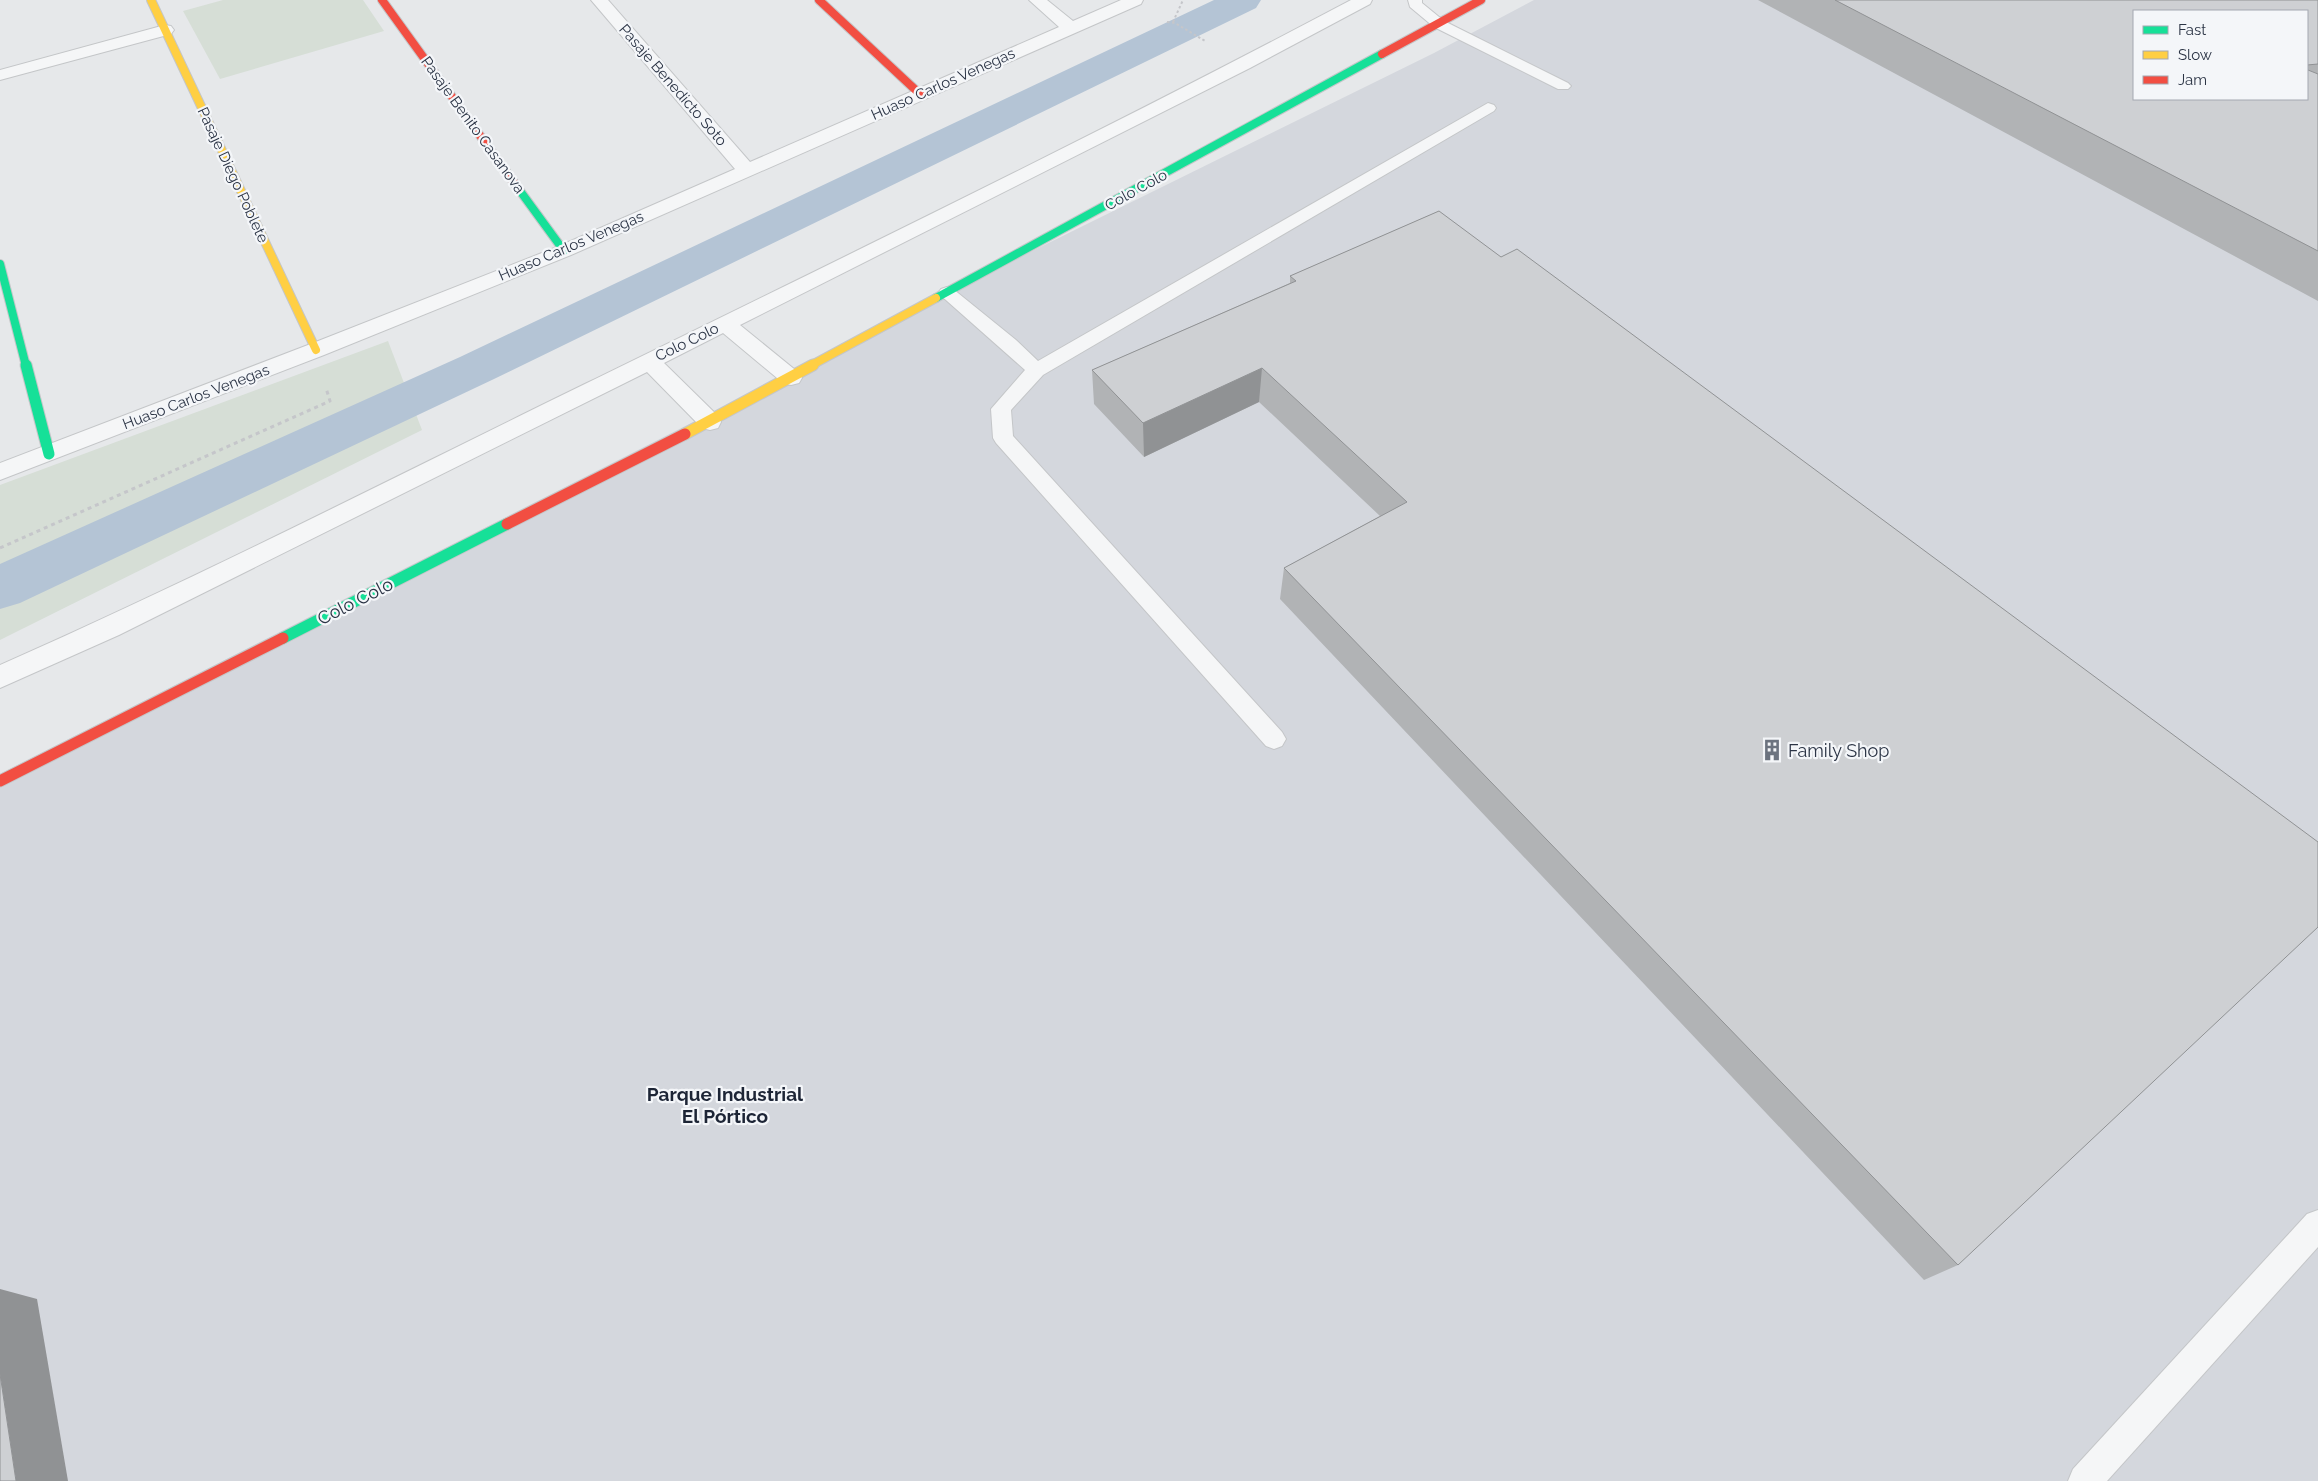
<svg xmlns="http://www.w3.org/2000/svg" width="2318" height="1481" viewBox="0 0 2318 1481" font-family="Raleway,sans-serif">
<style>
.built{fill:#d4d7dd;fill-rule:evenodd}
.green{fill:#d6ded6}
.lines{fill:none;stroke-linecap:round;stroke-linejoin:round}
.canal{fill:#b4c4d5;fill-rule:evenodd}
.lane-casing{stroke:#c4c6c8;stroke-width:2}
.street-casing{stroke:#c4c6c8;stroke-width:2}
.fast-far1-casing{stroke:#c4c6c8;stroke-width:10}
.fast-casing{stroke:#c4c6c8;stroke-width:13}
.slow-far1-casing{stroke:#c4c6c8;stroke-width:10}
.slow-casing{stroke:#c4c6c8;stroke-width:13}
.jam-far1-casing{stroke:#c4c6c8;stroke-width:10}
.jam-casing{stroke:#c4c6c8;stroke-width:13}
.path-far1{stroke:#c5c6ca;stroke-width:2;stroke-dasharray:2.5 2.5;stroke-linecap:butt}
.path{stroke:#c5c6ca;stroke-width:3;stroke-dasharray:4 4;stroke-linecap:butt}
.lane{fill:#f5f6f7;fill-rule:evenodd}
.street{fill:#f5f6f7;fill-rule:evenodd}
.fast-far1{stroke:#16e098;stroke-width:8}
.fast{stroke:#16e098;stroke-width:11}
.slow-far1{stroke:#ffcf43;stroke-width:8}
.slow{stroke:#ffcf43;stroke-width:11}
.jam-far1{stroke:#f24e42;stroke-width:8}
.jam{stroke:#f24e42;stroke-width:11}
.wall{fill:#b1b3b5;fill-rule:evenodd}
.shaded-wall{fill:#909294}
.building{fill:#ced0d3;stroke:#909294}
.labels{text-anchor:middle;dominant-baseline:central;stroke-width:4.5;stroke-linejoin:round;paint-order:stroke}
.far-street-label{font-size:15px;fill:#2b3445;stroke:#f4f6f9}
.street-label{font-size:18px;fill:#2b3445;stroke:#f4f6f9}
.poi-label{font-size:18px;fill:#2b3445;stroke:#f4f6f9;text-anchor:start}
.neighbourhood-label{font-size:19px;font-weight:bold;fill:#1d2536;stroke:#f4f6f9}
</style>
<rect width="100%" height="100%" fill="#e6e8ea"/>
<path class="built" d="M1534 0H2318V1481H0V774L947 293 1434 53ZM2134 11H2307V99H2134Z"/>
<g class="green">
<polygon points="223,0 363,0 384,31 220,79 183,11"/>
<polygon points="388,341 422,430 0,640 0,485"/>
</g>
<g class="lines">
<polygon class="canal" points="1214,0 1261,0 1256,8 494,379 20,603 0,609 0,564 460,357"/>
<g class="lane-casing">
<g id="lane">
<polygon points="1408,0 1422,0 1422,3 1444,21 1568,83 1571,86 1568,89 1558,89 1434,27 1410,7"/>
<polygon points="1488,103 1494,105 1496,108 1494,111 1043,375 1011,410 1013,436 1282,732 1286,739 1282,746 1274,749 1266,746 996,443 993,438 991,409 1025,370 938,293 941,289 947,287 953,289 1016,340 1038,361"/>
<polygon points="2318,1210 2318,1247 2107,1481 2068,1481 2073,1469 2307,1214"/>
</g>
</g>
<g class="street-casing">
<g id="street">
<polygon points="591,0 608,0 750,162 1059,27 1029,0 1047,0 1073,21 1121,0 1143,0 1141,4 571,255 324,355 0,480 0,463 308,345 557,247 735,169"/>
<path d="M1351 0H1372L1370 4 1250 68 740 325 799 373 802 378 799 383 791 385 783 383 723 333 664 363 718 416 721 422 718 428 710 430 702 428 647 372 119 635 0 688V665C198 578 392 478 587 383 842 258 1100 133 1351 0Z"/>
<polygon points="165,25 171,26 174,30 171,34 0,80 0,70"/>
</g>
</g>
<g class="fast-far1-casing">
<g id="fast-far1">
<polyline points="515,184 564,251"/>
<polyline points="0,264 26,366"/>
<polyline points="936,298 1382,54"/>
</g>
</g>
<g class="fast-casing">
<g id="fast">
<polyline points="26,365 49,454"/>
<polyline points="283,638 507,524"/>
</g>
</g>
<g class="slow-far1-casing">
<g id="slow-far1">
<polyline points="151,0 316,350"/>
<polyline points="810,366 936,298"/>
</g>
</g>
<g class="slow-casing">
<polyline id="slow" points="685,434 813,365"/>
</g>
<g class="jam-far1-casing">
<g id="jam-far1">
<polyline points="382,0 515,184"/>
<polyline points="819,0 921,95"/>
<polyline points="1382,54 1481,0"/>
</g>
</g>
<g class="jam-casing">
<g id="jam">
<polyline points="507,524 685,434"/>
<polyline points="0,781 283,638"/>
</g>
</g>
<g class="path-far1">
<polyline points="1167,22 1175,23 1205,41"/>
<polyline points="1173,22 1183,0"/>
</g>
<polyline class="path" points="0,548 330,401 326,388"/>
<use href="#lane" class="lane"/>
<use href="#street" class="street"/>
<use href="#fast-far1" class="fast-far1"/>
<use href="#fast" class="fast"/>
<use href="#slow-far1" class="slow-far1"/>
<use href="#slow" class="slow"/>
<use href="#jam-far1" class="jam-far1"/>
<use href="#jam" class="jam"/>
</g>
<g class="wall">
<path d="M1758 0H2318V301ZM2134 11H2307V99Z"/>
<polygon points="1439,211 1958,1265 1924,1280 1280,599 1284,568 1380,516 1259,402 1144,457 1094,404 1092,370 1290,283 1290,276"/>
</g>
<g class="shaded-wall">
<polygon points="1262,368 1259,402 1144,457 1143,423"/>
<polygon points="0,1289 37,1299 68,1481 16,1481 0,1374"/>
</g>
<g class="building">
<polygon points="1835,0 2318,0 2318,64 2307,65 2307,11 2134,11 2134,99 2307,99 2307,69 2308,70 2318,74 2318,251"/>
<polygon points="1439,211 1501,257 1517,249 2318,842 2318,927 1958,1265 1284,568 1407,502 1262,368 1143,423 1092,370 1296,281 1290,276"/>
<polygon points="0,1374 16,1481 0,1481"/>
</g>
<defs>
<g id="building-bare" transform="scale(1.725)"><path d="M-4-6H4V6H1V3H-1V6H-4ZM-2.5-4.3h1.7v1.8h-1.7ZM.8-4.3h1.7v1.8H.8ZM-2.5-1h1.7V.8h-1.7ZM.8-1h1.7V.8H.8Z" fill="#6c737f" stroke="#f4f6f9" stroke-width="2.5" paint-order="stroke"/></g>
</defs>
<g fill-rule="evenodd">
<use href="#building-bare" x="1772" y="750"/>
</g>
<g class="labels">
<g class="far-street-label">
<text transform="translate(943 84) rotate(-24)">Huaso Carlos Venegas</text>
<text transform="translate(673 85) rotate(49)">Pasaje Benedicto Soto</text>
<text transform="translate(473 125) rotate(54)">Pasaje Benito Casanova</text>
<text transform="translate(233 175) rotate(65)">Pasaje Diego Poblete</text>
<text transform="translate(1136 190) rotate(-29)">Colo Colo</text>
<text transform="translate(571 246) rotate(-23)">Huaso Carlos Venegas</text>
<text transform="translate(687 342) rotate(-26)">Colo Colo</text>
<text transform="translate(196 397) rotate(-21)">Huaso Carlos Venegas</text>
</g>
<g class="street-label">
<text transform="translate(355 601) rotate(-27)">Colo Colo</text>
</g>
<g class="poi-label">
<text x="1788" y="750">Family Shop</text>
</g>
<g class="neighbourhood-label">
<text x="725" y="1094">Parque Industrial<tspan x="725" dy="22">El Pórtico</tspan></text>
</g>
</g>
<rect x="2133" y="10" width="175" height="90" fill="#f4f6f9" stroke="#a4a8b1"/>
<rect x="2143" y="26" width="25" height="8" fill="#16e098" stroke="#a4a8b1"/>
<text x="2178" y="35" font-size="15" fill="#2b3445">Fast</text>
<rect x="2143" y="51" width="25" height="8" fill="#ffcf43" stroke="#a4a8b1"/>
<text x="2178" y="60" font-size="15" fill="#2b3445">Slow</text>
<rect x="2143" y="76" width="25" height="8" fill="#f24e42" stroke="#a4a8b1"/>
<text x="2178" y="85" font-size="15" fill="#2b3445">Jam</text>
</svg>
